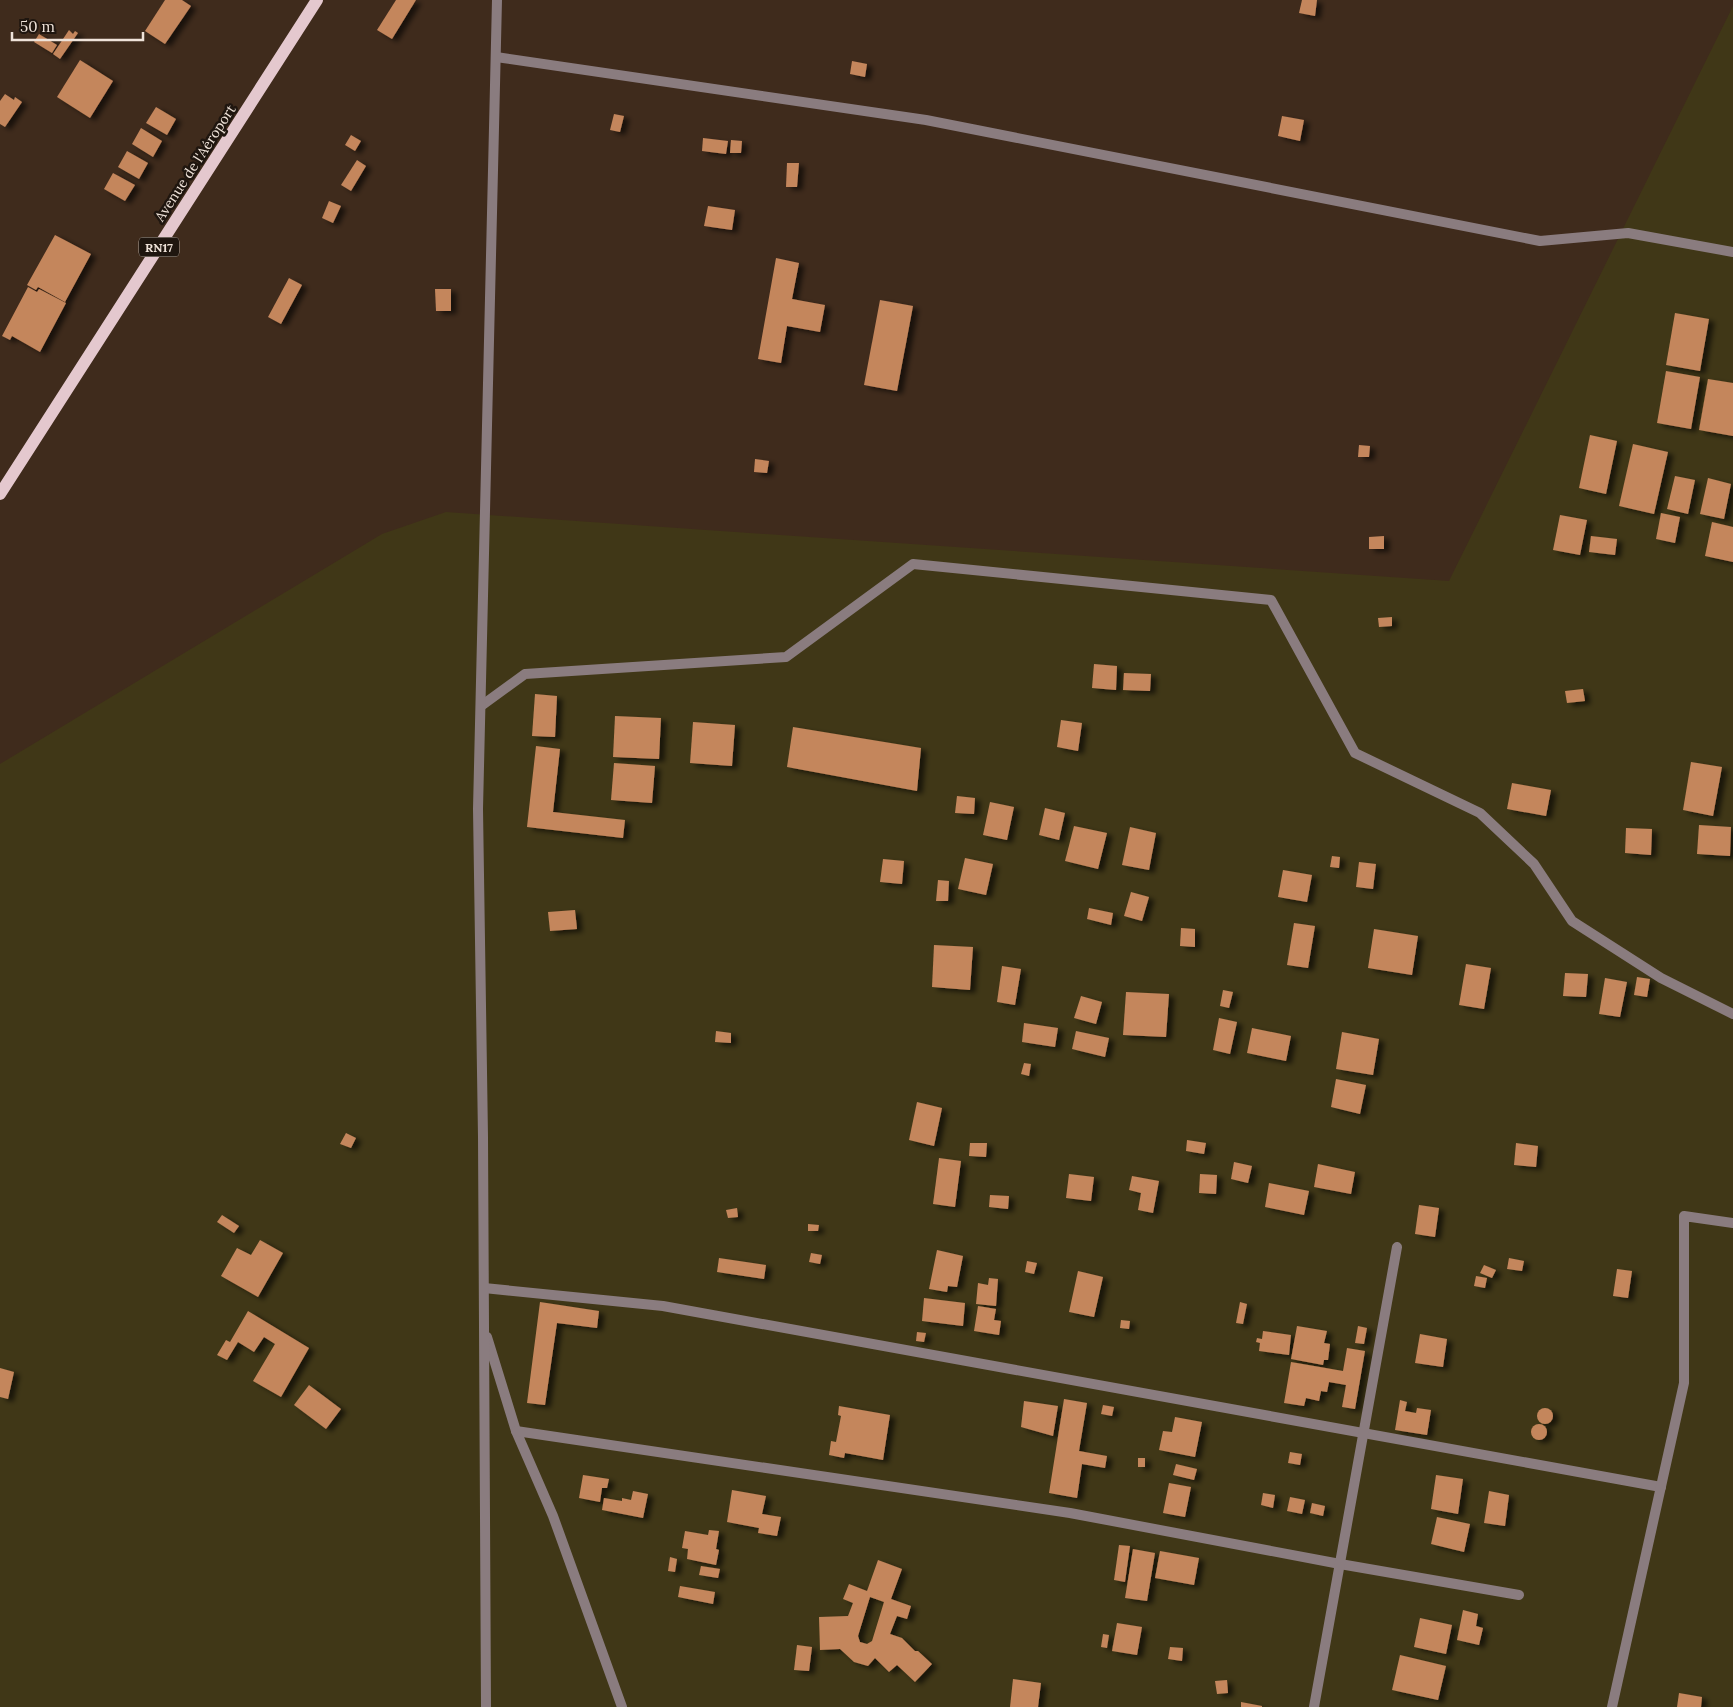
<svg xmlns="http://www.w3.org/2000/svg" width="1733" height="1707" viewBox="0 0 1733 1707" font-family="Lora,serif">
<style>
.sand{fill:#403717}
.building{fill:#c4865c;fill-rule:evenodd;filter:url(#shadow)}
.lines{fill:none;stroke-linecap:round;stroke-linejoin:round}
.street{stroke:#8a7c7f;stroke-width:10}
.primary{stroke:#e4c8ce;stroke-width:12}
.labels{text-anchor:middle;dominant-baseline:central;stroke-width:5;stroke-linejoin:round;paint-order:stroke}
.shield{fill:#1f160f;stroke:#b1a69c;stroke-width:1}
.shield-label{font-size:12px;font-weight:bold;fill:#efe3d9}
.street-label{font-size:14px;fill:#efe3d9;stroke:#1f160f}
</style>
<defs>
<filter id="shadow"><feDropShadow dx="5.5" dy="3" stdDeviation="2.5" flood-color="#0009"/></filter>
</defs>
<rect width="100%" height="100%" fill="#3f2b1c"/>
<polygon class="sand" points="1733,6 1733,1707 0,1707 0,764 382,534 446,512 1449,581"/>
<g class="building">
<polygon points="165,0 182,0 191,6 165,44 145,31"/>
<polygon points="396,0 416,0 392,39 377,30"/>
<polygon points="1302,0 1317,0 1315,16 1299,13"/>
<polygon points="69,30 73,34 75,31 78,33 60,59 53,54"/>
<polygon points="39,34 57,45 52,53 34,42"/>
<polygon points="80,60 113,81 90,118 57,97"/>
<polygon points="852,61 867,64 865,77 850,74"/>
<polygon points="5,94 14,100 15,97 22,102 5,127 0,124 0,101"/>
<polygon points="156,107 176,119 167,135 146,123"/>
<polygon points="614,114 624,116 620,132 610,130"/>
<polygon points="1282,116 1304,120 1300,141 1278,136"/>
<polygon points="141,128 162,141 153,157 132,144"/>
<polygon points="351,135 361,141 355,151 345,145"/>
<polygon points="703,138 728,141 726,154 702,151"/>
<polygon points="731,140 742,141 741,153 730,153"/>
<polygon points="127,151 148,163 139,179 118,167"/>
<polygon points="357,160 366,166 351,191 341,185"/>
<polygon points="787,163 799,163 797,187 786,187"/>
<polygon points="113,173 135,185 125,201 104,189"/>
<polygon points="329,201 341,206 333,223 322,218"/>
<polygon points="708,206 735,210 732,230 704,226"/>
<polygon points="55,235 91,254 65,302 38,287 36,290 27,285"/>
<polygon points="776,258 799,263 792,299 825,305 820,332 787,326 781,363 758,359"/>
<polygon points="289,278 302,285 281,324 268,317"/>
<polygon points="28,287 37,292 39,289 66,303 40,352 12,336 10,340 2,336"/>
<polygon points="435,289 451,289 451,311 436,311"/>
<polygon points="880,300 913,306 897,391 864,385"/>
<polygon points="1675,313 1709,319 1700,371 1666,365"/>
<polygon points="1666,371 1700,377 1691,429 1657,423"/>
<polygon points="1708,379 1733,383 1733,436 1699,430"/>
<polygon points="1590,435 1617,441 1606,494 1579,488"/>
<polygon points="1633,444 1668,452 1654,514 1619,506"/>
<polygon points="1359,445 1370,446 1369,457 1358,457"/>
<polygon points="755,459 769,461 767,473 754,472"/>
<polygon points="1675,476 1695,480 1688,514 1667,509"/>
<polygon points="1708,478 1731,484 1724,519 1700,514"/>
<polygon points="1661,513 1680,517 1675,543 1656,539"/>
<polygon points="1560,515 1587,520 1580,555 1553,550"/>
<polygon points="1712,522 1733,527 1733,562 1705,556"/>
<polygon points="1384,536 1384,549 1369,549 1369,537"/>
<polygon points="1591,536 1617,539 1615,555 1589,552"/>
<polygon points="1392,617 1392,626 1379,627 1378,618"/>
<polygon points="1094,664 1117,666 1116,690 1092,688"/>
<polygon points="1124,673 1151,674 1150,691 1123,690"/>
<polygon points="1583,689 1585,701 1567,703 1565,691"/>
<polygon points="535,694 557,696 555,737 532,736"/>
<polygon points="615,716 661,718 659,759 613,757"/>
<polygon points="1061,720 1082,723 1078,751 1057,747"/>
<polygon points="693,722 735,725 732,766 690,763"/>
<polygon points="793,727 921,748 917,791 787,767"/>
<polygon points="536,746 560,749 553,812 625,820 623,838 527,827"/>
<polygon points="1691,762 1722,767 1713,816 1683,810"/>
<polygon points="614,763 655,766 652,803 611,800"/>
<polygon points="1512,783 1551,790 1546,816 1507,809"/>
<polygon points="957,796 975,798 974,814 955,813"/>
<polygon points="990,802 1014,807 1007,840 983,835"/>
<polygon points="1045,808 1065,813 1059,840 1039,835"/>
<polygon points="1699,825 1731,827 1730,856 1697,854"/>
<polygon points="1074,826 1107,833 1098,869 1065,861"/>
<polygon points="1130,827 1156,833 1149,870 1122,865"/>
<polygon points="1626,828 1652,829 1651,855 1625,853"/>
<polygon points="1332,856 1340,857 1339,868 1330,867"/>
<polygon points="965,858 993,864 986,895 958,889"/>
<polygon points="883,859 904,861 902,884 880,882"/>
<polygon points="1359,862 1376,864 1373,889 1356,887"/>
<polygon points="1283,870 1312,875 1307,902 1278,897"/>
<polygon points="938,880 949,881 948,901 936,901"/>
<polygon points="1131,892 1149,897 1142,921 1124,916"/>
<polygon points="1089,908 1113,913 1111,925 1087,919"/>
<polygon points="575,910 577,929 550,931 548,912"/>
<polygon points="1294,923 1315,926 1308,968 1287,965"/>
<polygon points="1181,928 1195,929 1195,947 1180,946"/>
<polygon points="1374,929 1418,936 1412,975 1368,968"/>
<polygon points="934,945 973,947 970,990 932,987"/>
<polygon points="1466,964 1491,968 1484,1009 1459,1005"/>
<polygon points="1002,966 1021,969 1015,1005 997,1002"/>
<polygon points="1565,973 1588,974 1586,997 1563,996"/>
<polygon points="1637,977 1650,979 1647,997 1634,995"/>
<polygon points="1605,978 1627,982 1620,1017 1599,1014"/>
<polygon points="1223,990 1233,992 1229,1008 1220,1006"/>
<polygon points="1126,992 1169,994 1166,1037 1123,1035"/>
<polygon points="1081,996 1102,1002 1096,1024 1074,1018"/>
<polygon points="1219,1018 1237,1022 1230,1054 1213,1050"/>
<polygon points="1024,1023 1058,1028 1055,1047 1022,1042"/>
<polygon points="1252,1028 1291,1036 1286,1061 1247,1053"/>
<polygon points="716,1031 731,1033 731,1043 715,1042"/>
<polygon points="1076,1031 1109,1038 1105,1057 1072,1049"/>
<polygon points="1342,1032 1379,1039 1373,1075 1336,1069"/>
<polygon points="1024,1063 1031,1064 1029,1076 1021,1074"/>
<polygon points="1336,1079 1366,1085 1360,1114 1331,1107"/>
<polygon points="917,1102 942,1108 934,1146 909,1140"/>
<polygon points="346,1133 356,1138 351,1148 340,1144"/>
<polygon points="1187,1140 1206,1143 1204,1154 1186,1151"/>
<polygon points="970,1143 987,1143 986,1157 969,1156"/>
<polygon points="1516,1143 1538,1146 1536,1167 1514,1165"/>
<polygon points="939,1158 961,1161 955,1207 933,1204"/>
<polygon points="1234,1162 1252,1166 1248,1183 1231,1179"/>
<polygon points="1318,1164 1355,1172 1351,1194 1314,1187"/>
<polygon points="1069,1174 1094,1177 1091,1201 1066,1198"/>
<polygon points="1200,1174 1217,1175 1216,1194 1199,1193"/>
<polygon points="1132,1176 1159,1181 1153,1213 1138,1210 1141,1193 1129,1190"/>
<polygon points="1269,1183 1309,1191 1304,1215 1265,1207"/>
<polygon points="990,1195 1009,1196 1008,1209 989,1207"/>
<polygon points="1419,1205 1439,1208 1435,1237 1415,1234"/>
<polygon points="737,1208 738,1217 728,1218 726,1210"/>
<polygon points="222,1215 239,1226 234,1233 217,1222"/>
<polygon points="808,1224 819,1225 818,1231 808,1231"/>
<polygon points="260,1240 283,1253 258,1297 221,1276 237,1248 251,1255"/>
<polygon points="937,1250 963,1256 957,1287 948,1286 947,1292 929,1289"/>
<polygon points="811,1253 822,1255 820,1264 809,1262"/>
<polygon points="719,1258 766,1265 764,1279 717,1272"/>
<polygon points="1509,1258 1524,1261 1522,1271 1507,1269"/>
<polygon points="1027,1261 1037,1263 1034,1274 1025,1272"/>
<polygon points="1484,1265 1496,1270 1492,1278 1480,1273"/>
<polygon points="1617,1269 1632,1271 1628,1298 1613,1296"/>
<polygon points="1078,1271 1103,1277 1094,1317 1069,1312"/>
<polygon points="1476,1276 1487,1278 1485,1288 1474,1286"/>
<polygon points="989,1278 998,1279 996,1306 976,1304 978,1283 988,1285"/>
<polygon points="924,1298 965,1303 963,1326 922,1321"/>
<polygon points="540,1302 599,1311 597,1328 557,1323 545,1405 527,1403"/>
<polygon points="1240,1302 1247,1304 1243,1324 1236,1323"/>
<polygon points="978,1306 996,1309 994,1320 1001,1321 999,1335 974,1331"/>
<polygon points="248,1311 309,1348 281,1397 253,1381 275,1344 264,1337 254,1352 238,1342 227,1360 217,1355 226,1340 230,1342"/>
<polygon points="1121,1320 1130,1321 1129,1329 1120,1328"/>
<polygon points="1297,1326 1327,1331 1324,1343 1330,1344 1328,1360 1324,1360 1323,1365 1291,1359"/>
<polygon points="1358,1326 1367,1328 1364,1344 1355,1343"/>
<polygon points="1263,1331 1291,1335 1289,1355 1259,1351 1260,1343 1256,1342 1257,1338 1262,1339"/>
<polygon points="917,1332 926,1333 924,1342 916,1341"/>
<polygon points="1420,1334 1447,1339 1443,1367 1415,1363"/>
<polygon points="1347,1348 1365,1351 1355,1409 1342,1407 1346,1385 1329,1382 1327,1392 1321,1391 1319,1401 1306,1398 1304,1406 1284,1403 1291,1362 1343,1371"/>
<polygon points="0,1368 14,1372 8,1399 0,1397"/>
<polygon points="309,1385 341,1409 326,1429 294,1405"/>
<polygon points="1064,1399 1087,1403 1079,1451 1107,1456 1105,1468 1082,1464 1077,1498 1049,1493"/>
<polygon points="1400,1400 1407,1402 1405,1411 1416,1413 1417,1408 1431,1410 1427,1435 1395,1430"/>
<polygon points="1024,1401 1058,1406 1053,1436 1021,1427"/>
<polygon points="1103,1405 1114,1407 1112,1416 1101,1414"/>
<polygon points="839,1406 890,1415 883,1460 845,1453 844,1458 829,1455 831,1441 836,1442 841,1416 838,1415"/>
<circle cx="1545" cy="1416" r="8"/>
<polygon points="1175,1417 1202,1422 1195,1457 1159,1450 1163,1431 1172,1432"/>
<circle cx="1539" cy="1432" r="8"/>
<polygon points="1290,1452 1302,1454 1300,1465 1288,1463"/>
<rect x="1138" y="1458" width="7" height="9"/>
<polygon points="1176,1464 1197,1469 1194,1480 1173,1475"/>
<polygon points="583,1475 609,1479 607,1488 602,1488 600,1502 579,1498"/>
<polygon points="1436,1475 1463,1479 1458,1514 1431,1509"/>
<polygon points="1169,1483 1191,1487 1185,1517 1163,1513"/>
<polygon points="732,1490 766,1496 762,1514 781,1517 777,1536 758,1533 759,1528 727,1522"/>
<polygon points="633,1491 648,1494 643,1518 602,1510 604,1498 622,1501 622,1498 631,1500"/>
<polygon points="1489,1491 1509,1495 1505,1526 1484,1523"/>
<polygon points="1263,1493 1275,1495 1273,1508 1261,1505"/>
<polygon points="1290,1497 1305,1500 1302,1514 1287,1511"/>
<polygon points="1312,1503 1325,1506 1323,1516 1310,1513"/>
<polygon points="1437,1517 1470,1524 1464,1552 1431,1544"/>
<polygon points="709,1530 719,1531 716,1549 719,1550 716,1565 687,1559 688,1549 682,1548 685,1531 708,1535"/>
<polygon points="1119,1545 1130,1546 1125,1582 1114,1580"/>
<polygon points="1133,1549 1155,1553 1147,1601 1125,1598"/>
<polygon points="1160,1551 1199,1558 1194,1585 1155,1578"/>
<polygon points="670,1557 677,1559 675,1572 668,1571"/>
<path d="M878 1560 902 1569 891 1599 911 1606 907 1619 897 1616 890 1634 902 1638 915 1651H918L932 1664 915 1682 897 1665 889 1672 875 1658 868 1666 854 1662 840 1649 820 1650 819 1617 848 1616 853 1603 843 1599 849 1584 867 1591ZM870 1597 884 1602 872 1641 867 1644 860 1642 858 1636Z"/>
<polygon points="701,1566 720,1569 718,1578 699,1575"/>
<polygon points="680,1586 715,1592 713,1604 678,1597"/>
<polygon points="1463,1610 1478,1614 1476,1626 1483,1628 1479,1645 1457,1640"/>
<polygon points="1420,1618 1452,1625 1446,1654 1414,1647"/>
<polygon points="1117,1623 1142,1627 1137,1655 1112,1651"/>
<polygon points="1103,1634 1109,1635 1107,1648 1101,1647"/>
<polygon points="797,1645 812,1647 809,1671 794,1670"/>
<polygon points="1170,1647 1183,1648 1182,1661 1168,1659"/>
<polygon points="1400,1655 1446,1666 1438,1700 1392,1690"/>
<polygon points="1013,1679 1041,1683 1038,1707 1010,1707"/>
<polygon points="1227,1680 1228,1693 1217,1694 1215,1681"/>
<polygon points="1679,1693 1702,1697 1701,1707 1677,1707"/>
<polygon points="1241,1702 1262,1706 1262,1707 1241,1707"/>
</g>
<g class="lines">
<g class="street">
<polyline points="496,57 926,120 1540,241 1628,233 1733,252"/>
<polyline points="481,706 525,674 786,657 913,564 1271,600 1355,753 1480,813 1534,864 1572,921 1661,978 1733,1014"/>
<polyline points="484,1288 663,1306 1661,1487"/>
<polyline points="487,1337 516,1431 553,1516 622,1707"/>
<polyline points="516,1431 1070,1513 1340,1564 1519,1595"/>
<polyline points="486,1707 483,1137 478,809 497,0"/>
<polyline points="1314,1707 1397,1247"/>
<polyline points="1612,1707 1684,1383 1684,1216 1733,1223"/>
</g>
<polyline class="primary" points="0,494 317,0"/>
</g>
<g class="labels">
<rect class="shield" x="139" y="237.5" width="40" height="19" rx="4"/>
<g class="shield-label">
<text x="159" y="247">RN17</text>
</g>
<g class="street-label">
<text transform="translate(195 163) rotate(-57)">Avenue de l'Aéroport</text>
</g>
</g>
<path d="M12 32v8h131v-8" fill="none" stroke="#efe3d9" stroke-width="2.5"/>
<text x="20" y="32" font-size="15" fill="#efe3d9" stroke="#1f160f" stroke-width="4" paint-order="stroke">50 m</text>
</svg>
